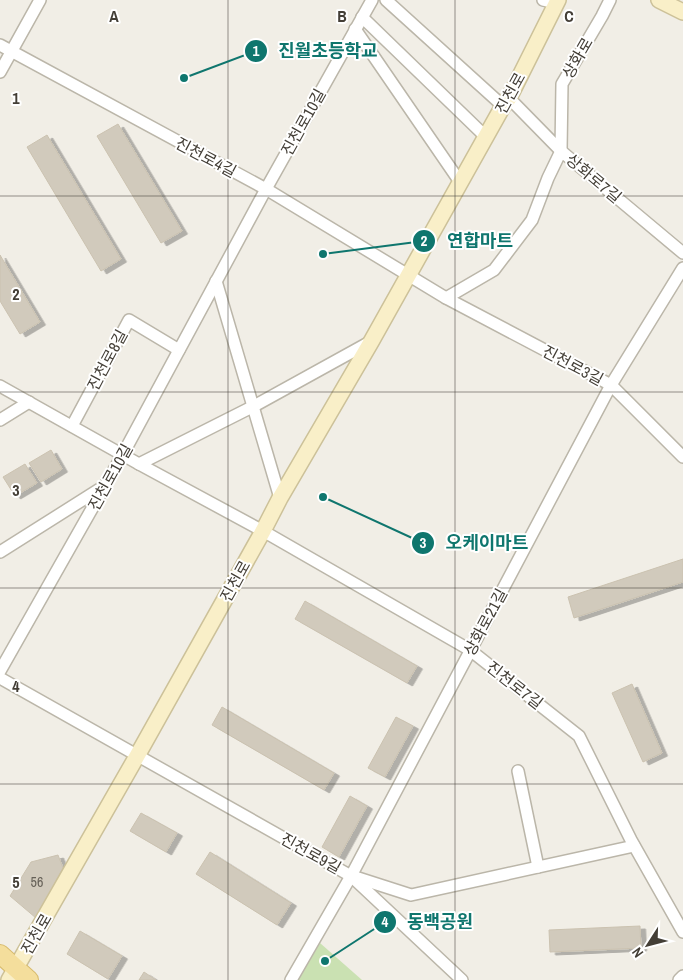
<svg xmlns="http://www.w3.org/2000/svg" width="683" height="980" viewBox="0 0 683 980" font-family="'Archivo Narrow','Noto Sans KR',sans-serif">
<style>
.green{fill:#cae1b2}
.building{fill:#d1cabc;stroke:#cbc2b0;filter:url(#shadow)}
.lines{fill:none;stroke-linecap:round;stroke-linejoin:round}
.street-casing{stroke:#bbb6a9;stroke-width:14}
.secondary-casing{stroke:#ccc199;stroke-width:18}
.primary-casing{stroke:#d7bb6d;stroke-width:20}
.street{stroke:#fff;stroke-width:11}
.secondary{stroke:#f9efc8;stroke-width:15}
.primary{stroke:#f4de9c;stroke-width:18}
.grid{fill:none;stroke:#433e36;stroke-width:1;stroke-opacity:0.55}
.labels{text-anchor:middle;dominant-baseline:central;stroke-width:4;stroke-linejoin:round;paint-order:stroke}
.number-label{font-size:14px;fill:#666158}
.street-label{font-size:16px;fill:#433e36;stroke:#fff}
.grid-label{font-size:16px;text-anchor:middle;font-weight:bold;fill:#433e36;stroke:#fff;stroke-width:4;stroke-linejoin:round;paint-order:stroke}
.leader{fill:none;stroke:#0f766e;stroke-width:2}
.callout-dot{fill:#0f766e;stroke:#fff;stroke-width:2}
.mark-label{font-size:15px;text-anchor:middle;font-weight:bold;fill:#fff}
.callout-label{font-size:18px;text-anchor:middle;font-weight:bold;fill:#0f766e;stroke:#fff;stroke-width:4;stroke-linejoin:round;paint-order:stroke}
</style>
<defs>
<filter id="shadow"><feDropShadow dx="5.5" dy="3" stdDeviation="0" flood-color="#0004"/></filter>
</defs>
<rect width="100%" height="100%" fill="#f1eee6"/>
<polygon class="green" points="320,943 362,980 298,980"/>
<g class="building">
<polygon points="118,124 182,231 161,243 97,136"/>
<polygon points="47,135 121,259 101,271 27,147"/>
<polygon points="0,255 40,322 20,334 0,301"/>
<polygon points="51,450 62,469 41,482 29,463"/>
<polygon points="25,464 37,483 15,496 3,477"/>
<polygon points="683,559 683,582 574,618 568,597"/>
<polygon points="305,601 417,666 407,683 295,619"/>
<polygon points="632,684 662,753 643,762 612,693"/>
<polygon points="222,707 334,773 324,790 212,725"/>
<polygon points="396,717 413,726 385,777 368,768"/>
<polygon points="350,796 367,806 339,857 322,847"/>
<polygon points="141,813 177,833 166,852 130,831"/>
<polygon points="210,852 291,903 277,925 196,874"/>
<polygon points="58,855 63,868 36,918 10,896 31,862"/>
<polygon points="640,926 641,948 550,952 549,930"/>
<polygon points="80,931 122,956 108,979 67,954"/>
<polygon points="144,972 156,980 139,980"/>
</g>
<g class="lines">
<g class="street-casing">
<g id="street">
<polyline points="386,0 503,106"/>
<polyline points="543,0 557,3"/>
<polyline points="362,17 486,137"/>
<polyline points="355,29 460,182"/>
<polyline points="0,45 266,189 446,298 611,385 683,457"/>
<polyline points="0,72 40,0"/>
<polyline points="509,98 561,151 683,253"/>
<polyline points="216,281 280,498"/>
<polyline points="446,298 494,270 532,220 548,178 561,151 562,84 602,16 610,0"/>
<polyline points="0,386 139,464 263,531 470,650 579,736 631,840 683,932"/>
<polyline points="0,420 29,402"/>
<polyline points="72,426 129,320 179,350"/>
<polyline points="139,464 254,406 370,342"/>
<polyline points="0,552 103,487"/>
<polyline points="0,671 123,454 266,189 372,0"/>
<polyline points="0,678 351,876 462,980"/>
<polyline points="518,771 538,867"/>
<polyline points="355,877 411,895 634,846"/>
<polyline points="291,980 351,876 611,385 683,268"/>
<polyline points="679,980 683,976"/>
</g>
</g>
<g class="secondary-casing">
<g id="secondary">
<polyline points="659,0 683,12"/>
<polyline points="9,980 137,756 263,531 280,498 371,342 503,106 509,98 558,0"/>
</g>
</g>
<g class="primary-casing">
<polyline id="primary" points="0,954 29,980"/>
</g>
<use href="#street" class="street"/>
<use href="#secondary" class="secondary"/>
<use href="#primary" class="primary"/>
</g>
<path class="grid" d="M228 0V980M455 0V980M0 196H683M0 392H683M0 588H683M0 784H683"/>
<g class="labels">
<g class="number-label">
<text x="37" y="882">56</text>
</g>
<g class="street-label">
<text transform="translate(577 58) rotate(-60)">상화로</text>
<text transform="translate(510 93) rotate(-61)">진천로</text>
<text transform="translate(303 122) rotate(-61)">진천로10길</text>
<text transform="translate(206 157) rotate(28)">진천로4길</text>
<text transform="translate(594 178) rotate(40)">상화로7길</text>
<text transform="translate(107 360) rotate(-62)">진천로8길</text>
<text transform="translate(573 365) rotate(28)">진천로3길</text>
<text transform="translate(110 477) rotate(-61)">진천로10길</text>
<text transform="translate(235 581) rotate(-61)">진천로</text>
<text transform="translate(485 622) rotate(-62)">상화로21길</text>
<text transform="translate(515 685) rotate(38)">진천로7길</text>
<text transform="translate(311 853) rotate(29)">진천로9길</text>
<text transform="translate(36 934) rotate(-60)">진천로</text>
</g>
</g>
<g class="grid-label">
<text x="114" y="22">A</text>
<text x="342" y="22">B</text>
<text x="569" y="22">C</text>
<text x="16" y="104">1</text>
<text x="16" y="300">2</text>
<text x="16" y="496">3</text>
<text x="16" y="692">4</text>
<text x="16" y="888">5</text>
</g>
<path class="leader" d="M184 78L256 51M323 254L424 241M323 497L423 543M325 961L385 922"/>
<g class="callout-dot">
<circle cx="184" cy="78" r="5"/>
<circle cx="323" cy="254" r="5"/>
<circle cx="323" cy="497" r="5"/>
<circle cx="325" cy="961" r="5"/>
<circle cx="256" cy="51" r="12"/>
<circle cx="424" cy="241" r="12"/>
<circle cx="423" cy="543" r="12"/>
<circle cx="385" cy="922" r="12"/>
</g>
<g class="mark-label">
<text x="256" y="56">1</text>
<text x="424" y="246">2</text>
<text x="423" y="548">3</text>
<text x="385" y="927">4</text>
</g>
<g class="callout-label">
<text x="328" y="57">진월초등학교</text>
<text x="480" y="247">연합마트</text>
<text x="487" y="549">오케이마트</text>
<text x="440" y="928">동백공원</text>
</g>
<g transform="translate(648 945) rotate(234)" stroke="#ffffff" stroke-width="4" paint-order="stroke">
<path d="M0-4L9 19L0 12L-9 19Z" fill="#433e36"/>
<text y="-8" font-size="14" font-weight="bold" text-anchor="middle" fill="#433e36">N</text>
</g>
</svg>
